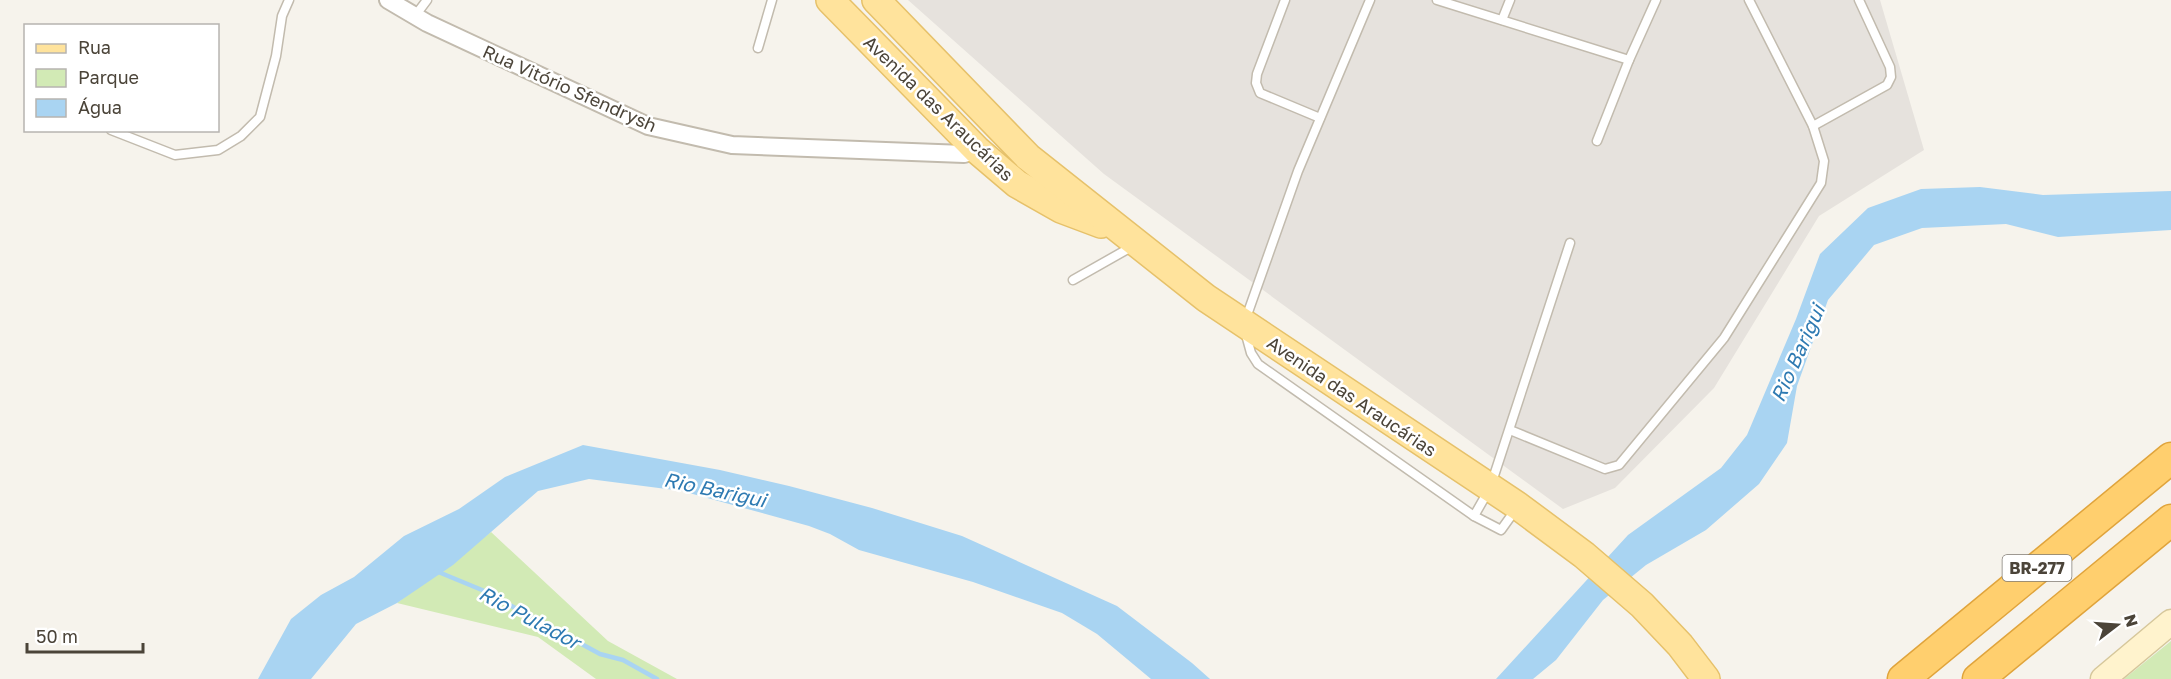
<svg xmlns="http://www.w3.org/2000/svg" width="2171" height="679" viewBox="0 0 2171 679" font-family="'Golos Text',sans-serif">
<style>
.industrial{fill:#e6e2dd}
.green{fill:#d2eab5}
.water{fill:#a9d4f2}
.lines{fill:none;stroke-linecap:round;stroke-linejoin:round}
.stream{stroke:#a9d4f2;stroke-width:4.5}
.lane-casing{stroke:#c2bbae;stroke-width:11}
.street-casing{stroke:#c2bbae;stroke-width:20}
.secondary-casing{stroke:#d6c79b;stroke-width:27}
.primary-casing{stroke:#e6c16a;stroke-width:30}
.highway-casing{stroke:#e0a43c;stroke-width:33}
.lane{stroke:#fff;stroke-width:8}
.street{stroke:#fff;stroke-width:16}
.secondary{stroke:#fff3cd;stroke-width:24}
.primary{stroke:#ffe39c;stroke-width:27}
.highway{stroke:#ffcf6e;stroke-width:30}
.labels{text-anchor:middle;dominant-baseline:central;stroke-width:5;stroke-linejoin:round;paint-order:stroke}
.shield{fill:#fff;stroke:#817c74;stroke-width:1.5}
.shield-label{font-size:16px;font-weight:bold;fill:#4b4439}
.street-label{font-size:18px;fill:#4b4439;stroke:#fff}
.water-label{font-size:20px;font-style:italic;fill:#2e7ab2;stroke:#fff}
</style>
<rect width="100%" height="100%" fill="#f6f3ec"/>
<polygon class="industrial" points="908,0 1880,0 1924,150 1819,216 1714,388 1615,488 1563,509 1104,174"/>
<g class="green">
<polygon points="491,532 608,641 677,679 596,679 538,637 397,603"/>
<polygon points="2171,641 2171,679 2124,679"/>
</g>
<g class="water">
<polygon points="1980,187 2043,195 2171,191 2171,230 2058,237 2006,224 1922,228 1874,245 1828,300 1797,386 1787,443 1759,484 1706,530 1646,565 1603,600 1556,660 1533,679 1496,679 1628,535 1721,468 1747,435 1796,319 1820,254 1868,208 1921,189"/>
<polygon points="583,445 720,470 789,486 872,508 962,536 1117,606 1192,663 1210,679 1151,679 1097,634 1062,613 973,582 859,550 830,534 809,526 682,491 589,479 538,491 453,565 397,603 356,624 311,679 258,679 291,619 321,595 354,577 404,536 459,509 505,477"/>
</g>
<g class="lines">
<polyline class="stream" points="436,571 482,590 600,654 623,660 657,679"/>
<g class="lane-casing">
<g id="lane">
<polyline points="1285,0 1257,74 1256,83 1260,93 1320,118"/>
<polyline points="1437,0 1629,60"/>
<polyline points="415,16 427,0"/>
<polyline points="1502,20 1510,0"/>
<polyline points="758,48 772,0"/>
<polyline points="1813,126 1887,85 1891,77 1890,67 1859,0"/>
<polyline points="111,130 175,155 218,150 241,136 260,117 276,56 282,16 289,0"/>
<polyline points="1597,141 1629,60 1656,0"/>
<polyline points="1073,280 1133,246"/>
<polyline points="1246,318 1298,171 1370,0"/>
<polyline points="1245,331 1251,353 1258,364 1474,516 1501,530 1516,509"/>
<polyline points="1510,430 1605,469 1619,465 1724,338 1821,183 1824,161 1813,126 1749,0"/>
<polyline points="1474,516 1490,488 1570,243"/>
</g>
</g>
<g class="street-casing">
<polyline id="street" points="388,0 427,23 648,126 732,145 964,154 977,150"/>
</g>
<g class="secondary-casing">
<polyline id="secondary" points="2103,679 2171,622"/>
</g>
<g class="primary-casing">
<g id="primary">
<polyline points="830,0 977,150 1017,184 1061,209 1101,224"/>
<polyline points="876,0 1028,157 1206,298 1518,506 1584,555 1642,605 1680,645 1706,679"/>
</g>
</g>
<g class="highway-casing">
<g id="highway">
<polyline points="1903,679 2171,458"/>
<polyline points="1978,679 2171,520"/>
</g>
</g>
<use href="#lane" class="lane"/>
<use href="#street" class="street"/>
<use href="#secondary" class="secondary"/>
<use href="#primary" class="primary"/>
<use href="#highway" class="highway"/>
</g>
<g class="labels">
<rect class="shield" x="2002.5" y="555" width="69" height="26" rx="4.5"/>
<g class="shield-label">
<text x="2037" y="568">BR-277</text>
</g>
<g class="street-label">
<text transform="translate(570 88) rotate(24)">Rua Vitório Sfendrysh</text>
<text transform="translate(939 108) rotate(44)">Avenida das Araucárias</text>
<text transform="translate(1352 396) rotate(34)">Avenida das Araucárias</text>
</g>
<g class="water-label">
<text transform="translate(1797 353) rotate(-66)">Rio Barigui</text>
<text transform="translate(715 489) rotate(12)">Rio Barigui</text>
<text transform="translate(530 617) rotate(28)">Rio Pulador</text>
</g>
</g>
<rect x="24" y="24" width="195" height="108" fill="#ffffff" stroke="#b7b4b0" stroke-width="1.5"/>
<rect x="36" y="44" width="30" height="9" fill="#ffe39c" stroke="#b7b4b0" stroke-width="1.5"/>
<text x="78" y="54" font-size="18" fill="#4b4439">Rua</text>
<rect x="36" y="69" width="30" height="18" fill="#d2eab5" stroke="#b7b4b0" stroke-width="1.5"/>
<text x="78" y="84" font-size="18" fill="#4b4439">Parque</text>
<rect x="36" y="99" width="30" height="18" fill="#a9d4f2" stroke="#b7b4b0" stroke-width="1.5"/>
<text x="78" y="114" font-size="18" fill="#4b4439">Água</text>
<g transform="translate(2117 625) rotate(73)" stroke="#ffffff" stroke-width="4.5" paint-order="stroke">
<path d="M0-4.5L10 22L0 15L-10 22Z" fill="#4b4439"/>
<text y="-9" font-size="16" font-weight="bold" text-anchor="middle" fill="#4b4439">N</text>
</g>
<path d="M27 643v9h116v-9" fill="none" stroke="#4b4439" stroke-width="3"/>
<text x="36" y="643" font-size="18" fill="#4b4439" stroke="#ffffff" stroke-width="4.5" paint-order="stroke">50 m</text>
</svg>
